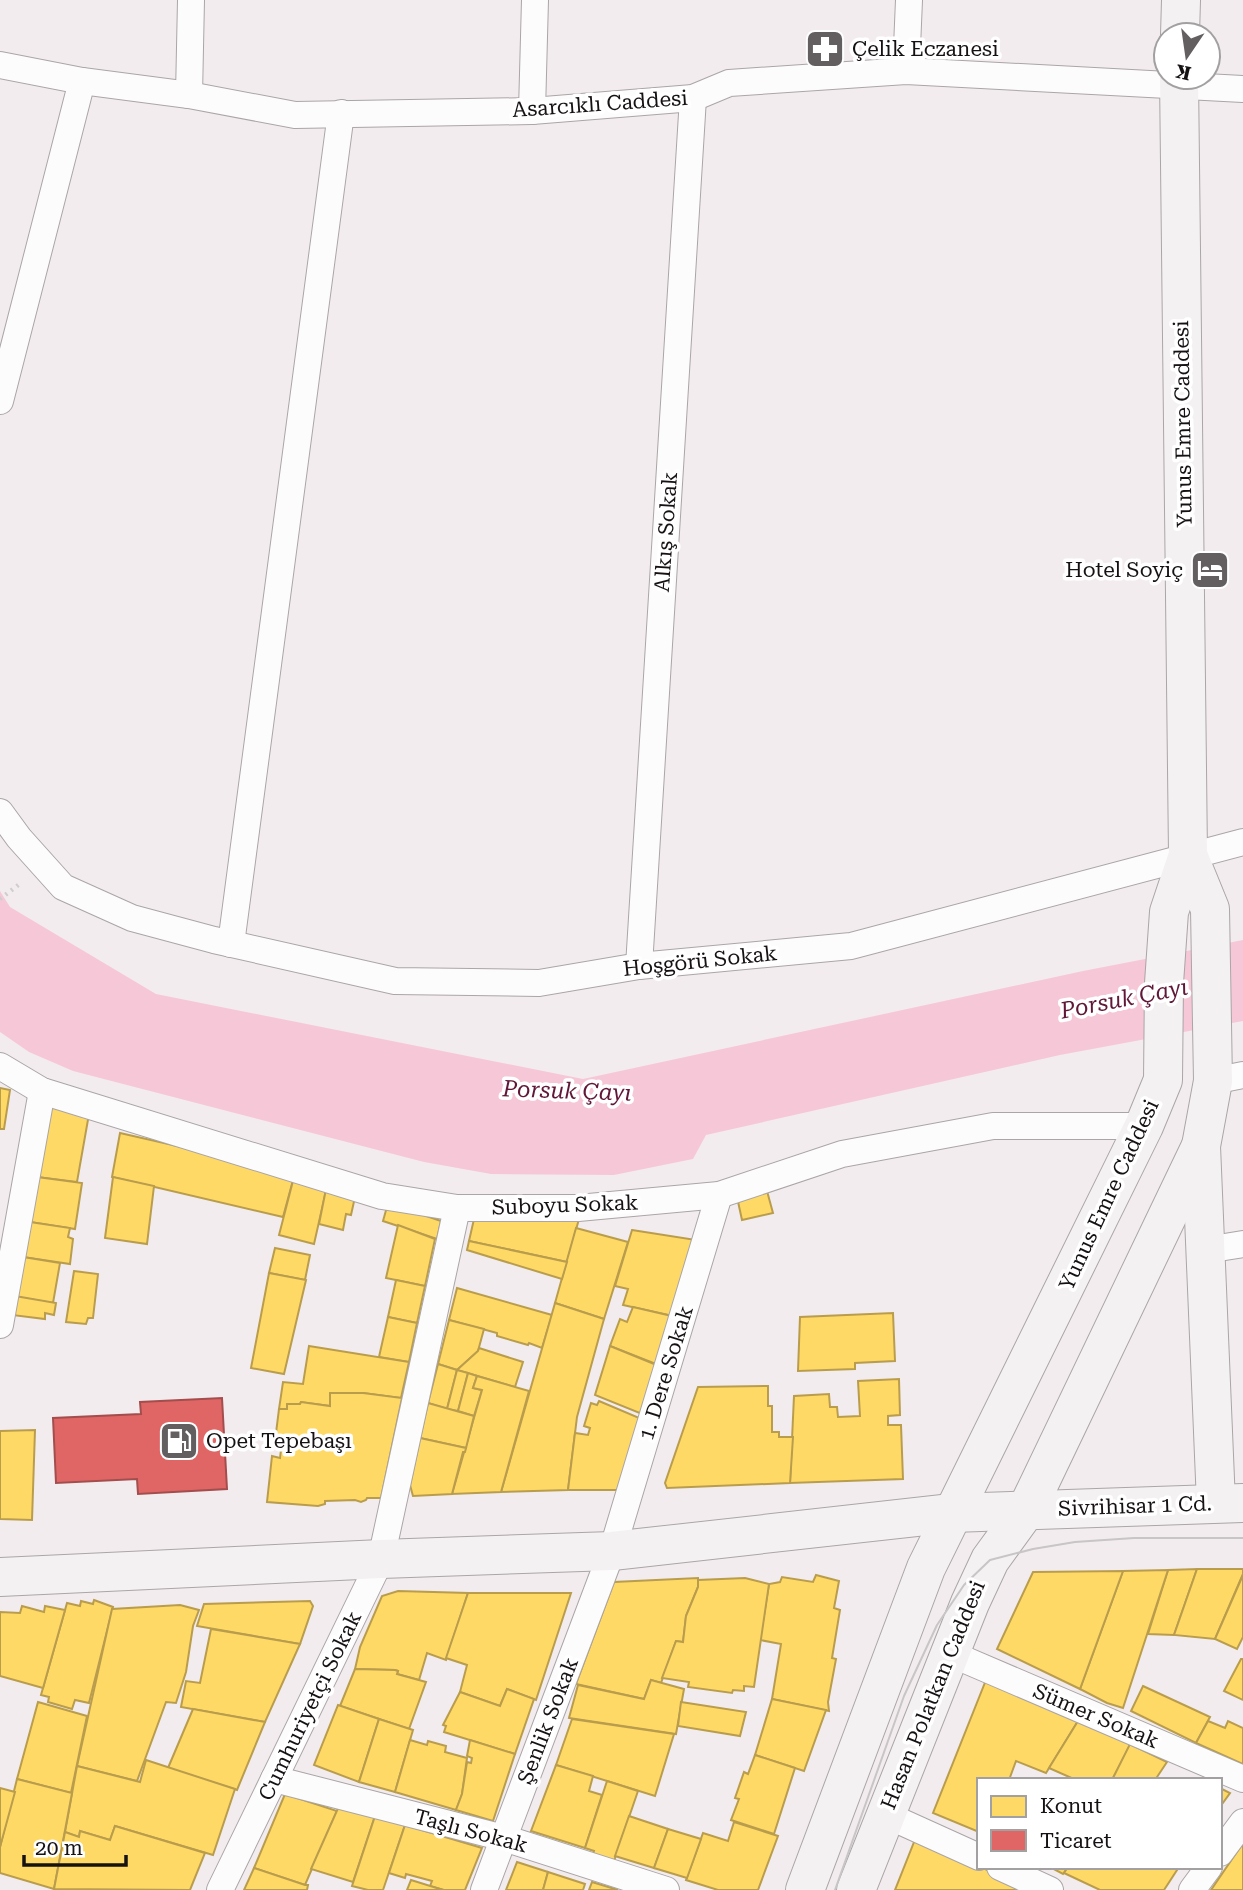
<svg xmlns="http://www.w3.org/2000/svg" width="1243" height="1890" viewBox="0 0 1243 1890" font-family="'Roboto Serif',serif">
<style>
.water{fill:#f6c8d7}
.homes{fill:#ffd966;stroke:#b99d4d;stroke-width:2}
.shops{fill:#e06666;stroke:#a34d4d;stroke-width:2}
.lines{fill:none;stroke-linecap:round;stroke-linejoin:round}
.minor-casing{stroke:#aaa5a6;stroke-width:28}
.secondary-casing{stroke:#aaa5a6;stroke-width:40}
.path{stroke:#cfcdce;stroke-width:4.5;stroke-dasharray:2 5;stroke-linecap:butt}
.minor{stroke:#fdfcfc;stroke-width:26}
.secondary{stroke:#f4f1f2;stroke-width:38}
.tram{stroke:#c7c5c5;stroke-width:2}
.labels{text-anchor:middle;dominant-baseline:central;stroke-width:7;stroke-linejoin:round;paint-order:stroke}
.poi-label{font-size:21px;fill:#161213;stroke:#fff;text-anchor:start}
.street-label{font-size:21px;fill:#161213;stroke:#fff}
.water-label{font-size:23px;font-style:italic;fill:#601738;stroke:#fff}
</style>
<rect width="100%" height="100%" fill="#f3ecee"/>
<polygon class="water" points="0,891 10,907 156,994 583,1079 1083,971 1243,940 1243,1021 1060,1055 706,1135 693,1159 614,1175 491,1174 424,1162 73,1071 29,1052 0,1032"/>
<g class="homes">
<polygon points="0,1088 10,1090 4,1129 0,1129"/>
<polygon points="48,1106 89,1114 77,1182 37,1177"/>
<polygon points="120,1133 295,1173 283,1217 112,1177"/>
<polygon points="295,1173 328,1182 314,1244 279,1235"/>
<polygon points="37,1177 82,1183 75,1229 30,1222"/>
<polygon points="113,1177 154,1186 147,1244 105,1238"/>
<polygon points="326,1189 355,1197 351,1215 346,1214 343,1230 319,1224"/>
<polygon points="767,1191 773,1213 742,1220 737,1197"/>
<polygon points="388,1203 441,1221 437,1239 383,1221"/>
<polygon points="474,1219 579,1219 567,1262 469,1241"/>
<polygon points="30,1222 70,1228 68,1237 73,1239 70,1264 23,1257"/>
<polygon points="398,1225 435,1239 425,1286 386,1278"/>
<polygon points="576,1228 628,1242 604,1319 555,1303"/>
<polygon points="632,1230 696,1240 673,1316 623,1305 628,1289 615,1286"/>
<polygon points="469,1241 567,1262 562,1279 467,1250"/>
<polygon points="275,1248 310,1255 305,1280 269,1273"/>
<polygon points="23,1257 60,1263 53,1303 17,1297"/>
<polygon points="74,1271 98,1274 93,1318 88,1318 86,1324 66,1322"/>
<polygon points="269,1273 306,1280 284,1374 251,1368"/>
<polygon points="396,1280 425,1286 417,1323 388,1317"/>
<polygon points="457,1288 552,1315 542,1348 529,1343 528,1345 497,1336 497,1333 449,1320"/>
<polygon points="15,1296 56,1303 54,1315 45,1313 45,1319 12,1315"/>
<polygon points="555,1303 604,1319 577,1417 568,1490 501,1492"/>
<polygon points="633,1307 676,1317 661,1366 610,1346 620,1319 627,1322"/>
<polygon points="893,1313 895,1361 855,1363 855,1369 798,1371 800,1317"/>
<polygon points="388,1317 417,1323 409,1362 379,1357"/>
<polygon points="449,1320 484,1329 478,1351 457,1370 438,1364"/>
<polygon points="309,1346 409,1362 401,1398 363,1393 330,1393 330,1406 301,1402 300,1404 287,1404 287,1409 279,1409 283,1382 303,1384"/>
<polygon points="610,1346 664,1368 647,1416 595,1395"/>
<polygon points="479,1348 523,1362 515,1387 457,1370 478,1351"/>
<polygon points="438,1364 457,1370 447,1409 428,1403"/>
<polygon points="457,1370 468,1373 458,1411 447,1409"/>
<polygon points="468,1373 477,1376 473,1388 482,1390 474,1416 458,1411"/>
<polygon points="477,1376 529,1391 501,1492 452,1494 482,1390 473,1388"/>
<polygon points="899,1379 900,1415 888,1416 888,1425 901,1425 903,1479 790,1483 794,1396 829,1394 830,1407 837,1407 838,1417 860,1416 858,1381"/>
<polygon points="768,1386 768,1406 772,1406 772,1432 779,1432 779,1437 793,1437 790,1483 667,1488 665,1483 698,1387"/>
<polygon points="330,1393 363,1393 402,1398 381,1498 367,1498 366,1500 361,1502 355,1500 325,1501 325,1504 318,1506 267,1502 272,1456 280,1458 282,1441 275,1441 279,1409 287,1409 287,1404 300,1404 301,1402 330,1406"/>
<polygon points="599,1401 644,1420 624,1490 568,1490 575,1433 588,1435 590,1428 584,1426 591,1403 597,1405"/>
<polygon points="428,1403 474,1416 466,1448 420,1438"/>
<polygon points="35,1430 32,1520 0,1519 0,1431"/>
<polygon points="420,1438 466,1448 465,1452 463,1452 452,1494 413,1496 410,1485"/>
<polygon points="1197,1569 1174,1635 1148,1634 1168,1570"/>
<polygon points="1197,1569 1243,1569 1243,1574 1215,1639 1174,1635"/>
<polygon points="1168,1570 1123,1708 1107,1703 1080,1689 1123,1571"/>
<polygon points="1123,1571 1080,1689 997,1649 1033,1572"/>
<polygon points="816,1575 839,1581 834,1608 840,1610 832,1658 836,1659 828,1702 829,1711 772,1699 781,1644 760,1640 769,1584 780,1582 782,1577 813,1582"/>
<polygon points="1243,1575 1243,1637 1237,1649 1215,1639"/>
<polygon points="698,1578 698,1587 686,1616 683,1642 676,1641 661,1683 651,1680 644,1699 576,1684 614,1582"/>
<polygon points="745,1578 769,1584 754,1687 744,1686 744,1691 733,1690 732,1693 688,1687 689,1682 662,1678 676,1641 683,1642 686,1616 698,1587 698,1580"/>
<polygon points="398,1591 468,1593 446,1660 427,1653 419,1680 397,1674 398,1671 395,1670 355,1669 360,1647 382,1596"/>
<polygon points="468,1593 571,1593 536,1700 507,1689 500,1706 460,1692 467,1665 446,1658"/>
<polygon points="94,1600 113,1607 89,1703 75,1700 72,1709 48,1702 49,1697 41,1695 67,1603 80,1606 81,1601 93,1604"/>
<polygon points="310,1601 313,1606 300,1644 197,1626 204,1604"/>
<polygon points="180,1605 199,1610 193,1626 186,1672 176,1703 166,1702 137,1781 77,1766 112,1609"/>
<polygon points="22,1606 44,1612 45,1606 65,1610 43,1688 0,1676 0,1612 20,1613"/>
<polygon points="211,1629 300,1644 265,1722 181,1707 186,1681 200,1683"/>
<polygon points="1241,1659 1243,1659 1243,1700 1224,1691"/>
<polygon points="355,1669 395,1670 398,1671 397,1674 426,1682 409,1729 340,1706"/>
<polygon points="651,1680 684,1689 676,1734 569,1718 578,1685 644,1699"/>
<polygon points="986,1680 1078,1721 1046,1773 1016,1761 1009,1780 979,1780 979,1832 933,1813"/>
<polygon points="1143,1686 1210,1717 1196,1743 1131,1711"/>
<polygon points="507,1689 534,1699 515,1754 444,1732 446,1726 443,1725 460,1692 500,1706"/>
<polygon points="772,1699 826,1710 804,1771 755,1755"/>
<polygon points="38,1702 87,1716 71,1793 17,1779"/>
<polygon points="681,1702 746,1712 740,1736 678,1726"/>
<polygon points="338,1705 379,1719 359,1782 314,1765"/>
<polygon points="193,1709 265,1722 237,1790 168,1768"/>
<polygon points="379,1719 413,1730 395,1792 359,1782"/>
<polygon points="572,1719 674,1734 655,1796 556,1765"/>
<polygon points="1078,1721 1131,1744 1112,1780 1076,1780 1049,1768"/>
<polygon points="1208,1721 1225,1728 1228,1721 1243,1728 1243,1764 1196,1743"/>
<polygon points="410,1740 427,1745 428,1741 446,1746 445,1752 467,1758 462,1794 456,1810 395,1792"/>
<polygon points="470,1740 515,1754 493,1821 456,1810 462,1794 467,1762 471,1763 472,1758 467,1756"/>
<polygon points="1130,1744 1167,1762 1155,1780 1112,1780"/>
<polygon points="755,1755 795,1768 774,1834 731,1820 739,1799 735,1798 744,1772 748,1774"/>
<polygon points="146,1760 235,1789 213,1855 115,1826 110,1840 80,1831 79,1837 65,1832 77,1766 140,1782"/>
<polygon points="556,1765 593,1776 589,1791 602,1795 585,1848 531,1831"/>
<polygon points="17,1779 72,1793 54,1889 0,1873 0,1847"/>
<polygon points="607,1781 638,1791 614,1861 593,1854 594,1851 585,1848"/>
<polygon points="0,1788 15,1792 0,1847"/>
<polygon points="1220,1788 1230,1793 1220,1807"/>
<polygon points="285,1794 337,1811 305,1885 254,1868"/>
<polygon points="339,1806 375,1816 353,1882 311,1869"/>
<polygon points="375,1816 405,1825 383,1890 368,1890 352,1886"/>
<polygon points="629,1816 668,1829 654,1868 615,1856"/>
<polygon points="734,1822 778,1836 758,1890 718,1890 686,1880 703,1833 728,1841"/>
<polygon points="405,1825 482,1848 465,1890 444,1890 430,1886 432,1881 406,1874 405,1878 389,1873"/>
<polygon points="115,1826 205,1853 190,1890 54,1889 65,1832 79,1837 80,1831 110,1840"/>
<polygon points="668,1829 701,1839 687,1878 654,1868"/>
<polygon points="916,1837 981,1867 1029,1890 895,1890"/>
<polygon points="1243,1843 1243,1890 1211,1890"/>
<polygon points="517,1862 548,1872 543,1890 506,1890"/>
<polygon points="1050,1867 1068,1867 1063,1874"/>
<polygon points="1068,1867 1179,1867 1164,1890 1100,1890 1064,1873"/>
<polygon points="254,1868 305,1885 308,1885 307,1890 244,1890"/>
<polygon points="548,1872 585,1884 583,1890 543,1890"/>
<polygon points="411,1880 443,1890 407,1890"/>
<polygon points="592,1882 618,1890 589,1890"/>
</g>
<polygon class="shops" points="222,1398 227,1489 138,1494 137,1479 56,1483 53,1418 141,1414 140,1402"/>
<g class="lines">
<g class="minor-casing">
<g id="minor">
<polyline points="0,65 82,81 189,95 295,115 532,111 693,98 729,83 906,71 1243,89"/>
<polyline points="906,71 909,0"/>
<polyline points="189,95 191,0"/>
<polyline points="532,111 535,0"/>
<polyline points="0,401 82,81"/>
<polyline points="0,812 19,838 63,887 132,918 214,940 395,981 539,983 639,966 851,946 1243,842"/>
<polyline points="231,944 341,113"/>
<polyline points="639,966 693,98"/>
<polyline points="0,1066 42,1091 382,1196 457,1208 578,1208 719,1195 842,1154 993,1126 1144,1126"/>
<polyline points="1213,1081 1243,1075"/>
<polyline points="1206,1250 1243,1244"/>
<polyline points="0,1325 42,1091"/>
<polyline points="949,1653 1243,1779"/>
<polyline points="274,1779 504,1838 666,1890"/>
<polyline points="884,1814 979,1857"/>
<polyline points="1220,1853 1243,1822"/>
<polyline points="1000,1867 1050,1890"/>
<polyline points="220,1890 381,1559 457,1208"/>
<polyline points="484,1890 612,1551 719,1195"/>
<polyline points="1192,1890 1209,1867"/>
</g>
</g>
<g class="secondary-casing">
<g id="secondary">
<polyline points="1180,35 1181,0"/>
<polyline points="1188,855 1210,909 1213,1081 1201,1146 1216,1503"/>
<polyline points="0,1577 381,1559 612,1551 952,1513 1243,1503"/>
<polyline points="805,1890 926,1568 1144,1126 1163,1080 1164,983 1169,912 1188,855 1179,77"/>
<polyline points="856,1890 970,1603 990,1560 1027,1509 1201,1146"/>
</g>
</g>
<polyline class="path" points="0,899 21,883"/>
<use href="#minor" class="minor"/>
<use href="#secondary" class="secondary"/>
<polyline class="tram" points="835,1890 904,1696 937,1625 964,1585 990,1560 1033,1549 1075,1542 1134,1538 1243,1538"/>
</g>
<defs>
<g id="pharmacy-square" transform="scale(2.0125)"><rect x="-9" y="-9" width="18" height="18" rx="4" fill="#635e60" stroke="#fff"/><path d="M-2-6h4v4h4v4h-4v4h-4v-4h-4v-4h4Z" fill="#fff"/></g>
<g id="hotel-square" transform="scale(2.0125)"><rect x="-9" y="-9" width="18" height="18" rx="4" fill="#635e60" stroke="#fff"/><path d="M-6-4.5h1.5V1H6V5H4.5V3h-9V5H-6ZM-4 0a1.8 1.8 0 1 1 3.6 0ZM.5 0V-2.5h3Q6-2.5 6 0Z" fill="#fff"/></g>
<g id="fuel-square" transform="scale(2.0125)"><rect x="-9" y="-9" width="18" height="18" rx="4" fill="#635e60" stroke="#fff"/><path d="M-5.5-6h7V0h2V4h1.3V-2.5L3-4.5l.8-.8L6-3V5H2.5V1h-1V6h-7ZM-4.2-4.7v3.2H.2V-4.7Z" fill="#fff"/></g>
</defs>
<g fill-rule="evenodd">
<use href="#pharmacy-square" x="825" y="49"/>
<use href="#hotel-square" x="1210" y="570"/>
<use href="#fuel-square" x="179" y="1441"/>
</g>
<g class="labels">
<g class="poi-label">
<text x="852" y="49">Çelik Eczanesi</text>
<text x="1183" y="570" text-anchor="end">Hotel Soyiç</text>
<text x="206" y="1441">Opet Tepebaşı</text>
</g>
<g class="street-label">
<text transform="translate(600 104) rotate(-4)">Asarcıklı Caddesi</text>
<text transform="translate(1183 424) rotate(-91)">Yunus Emre Caddesi</text>
<text transform="translate(666 532) rotate(-86)">Alkış Sokak</text>
<text transform="translate(700 961) rotate(-6)">Hoşgörü Sokak</text>
<text transform="translate(1109 1195) rotate(-65)">Yunus Emre Caddesi</text>
<text transform="translate(565 1205) rotate(-2)">Suboyu Sokak</text>
<text transform="translate(666 1373) rotate(-73)">1. Dere Sokak</text>
<text transform="translate(1135 1506) rotate(-2)">Sivrihisar 1 Cd.</text>
<text transform="translate(933 1695) rotate(-68)">Hasan Polatkan Caddesi</text>
<text transform="translate(310 1706) rotate(-64)">Cumhuriyetçi Sokak</text>
<text transform="translate(1096 1716) rotate(23)">Sümer Sokak</text>
<text transform="translate(548 1721) rotate(-69)">Şenlik Sokak</text>
<text transform="translate(471 1831) rotate(15)">Taşlı Sokak</text>
</g>
<g class="water-label">
<text transform="translate(1124 999) rotate(-11)">Porsuk Çayı</text>
<text transform="translate(567 1091) rotate(2)">Porsuk Çayı</text>
</g>
</g>
<rect x="977" y="1778" width="245" height="91" fill="#ffffff" stroke="#a2a0a1" stroke-width="2"/>
<rect x="991" y="1796" width="35" height="21" fill="#ffd966" stroke="#a2a0a1" stroke-width="2"/>
<text x="1040" y="1813" font-size="21" fill="#161213">Konut</text>
<rect x="991" y="1830" width="35" height="21" fill="#e06666" stroke="#a2a0a1" stroke-width="2"/>
<text x="1040" y="1848" font-size="21" fill="#161213">Ticaret</text>
<g transform="translate(1187 56) rotate(193)"><circle r="33" fill="#ffffff" stroke="#a2a0a1" stroke-width="2"/>
<path d="M0-5L12 26L0 18L-12 26Z" fill="#635e60"/>
<text y="-10" font-size="19" font-weight="bold" text-anchor="middle" fill="#161213">K</text>
</g>
<path d="M24 1855v10h102v-10" fill="none" stroke="#161213" stroke-width="3.5"/>
<text x="35" y="1855" font-size="21" fill="#161213" stroke="#ffffff" stroke-width="5" paint-order="stroke">20 m</text>
</svg>
